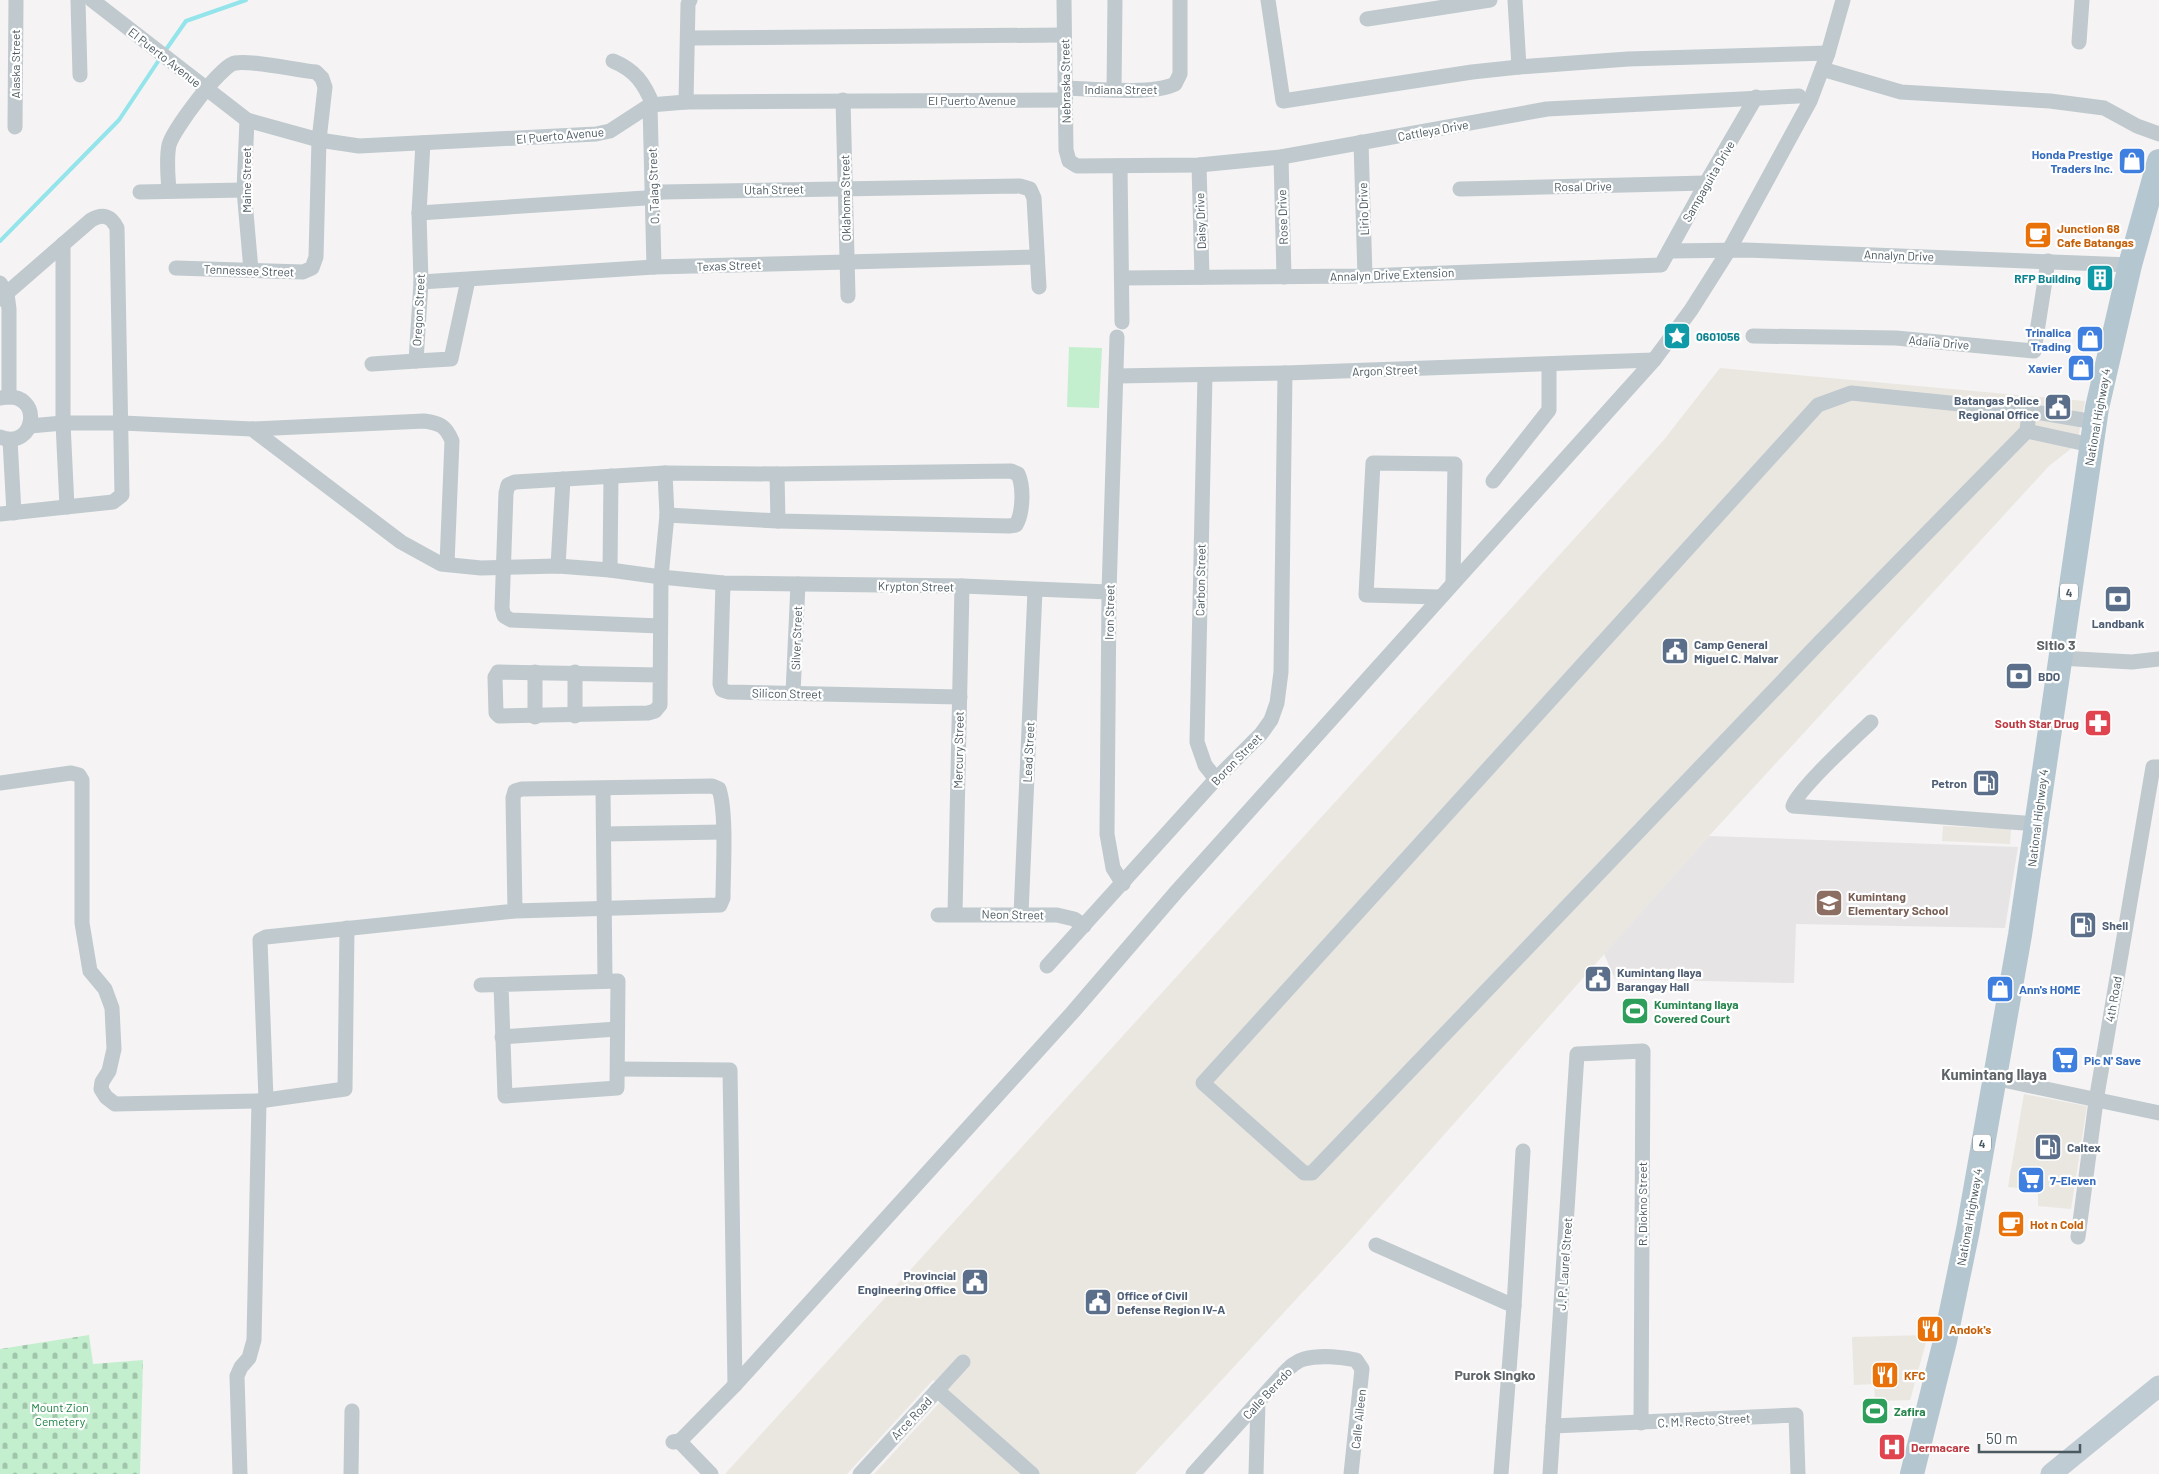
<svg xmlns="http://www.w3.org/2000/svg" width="2159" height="1474" viewBox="0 0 2159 1474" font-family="Barlow,sans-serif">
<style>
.commercial{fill:#eae7e1}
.education{fill:#e6e4e5}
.cemetery{fill:url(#cemetery-stones)}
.garden{fill:#c4efcf}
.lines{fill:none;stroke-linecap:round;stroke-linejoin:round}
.stream{stroke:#93e4eb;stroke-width:4}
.street{stroke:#bfc9ce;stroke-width:15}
.secondary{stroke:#bfccd3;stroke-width:21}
.primary{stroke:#b4c6d0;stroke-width:24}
.labels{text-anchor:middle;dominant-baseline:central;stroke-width:4.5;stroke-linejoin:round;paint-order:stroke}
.shield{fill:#fff;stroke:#818b90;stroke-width:1}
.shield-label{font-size:11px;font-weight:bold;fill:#4b5960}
.street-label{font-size:12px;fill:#4b5960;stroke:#fff}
.shop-label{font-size:12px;font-weight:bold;fill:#366cbe;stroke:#fff;text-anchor:end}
.food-label{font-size:12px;font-weight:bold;fill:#c56008;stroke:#fff;text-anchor:start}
.culture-label{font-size:12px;font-weight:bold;fill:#0d838f;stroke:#fff;text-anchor:end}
.service-label{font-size:12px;font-weight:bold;fill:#4e5e75;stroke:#fff;text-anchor:start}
.health-label{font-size:12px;font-weight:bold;fill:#be3a42;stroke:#fff;text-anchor:end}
.education-label{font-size:12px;font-weight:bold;fill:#785e54;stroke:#fff;text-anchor:start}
.leisure-label{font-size:12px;font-weight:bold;fill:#27864d;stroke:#fff;text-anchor:start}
.park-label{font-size:12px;fill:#1b8241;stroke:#fff}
.neighbourhood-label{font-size:14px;font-weight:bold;fill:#5f6468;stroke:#fff}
.quarter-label{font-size:15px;font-weight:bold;fill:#5f6468;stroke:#fff}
</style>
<defs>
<pattern id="cemetery-stones" width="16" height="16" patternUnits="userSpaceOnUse" patternTransform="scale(1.25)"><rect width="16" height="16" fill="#c4efcf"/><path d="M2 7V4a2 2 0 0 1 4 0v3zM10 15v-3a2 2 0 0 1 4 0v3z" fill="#a1c5ab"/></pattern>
</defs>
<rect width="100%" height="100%" fill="#f5f3f3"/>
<g class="commercial">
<polygon points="1720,368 2085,401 2077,444 2049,466 1709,836 1348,1243 1135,1474 1039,1474 933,1380 847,1474 725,1474 1663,441"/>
<polygon points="1943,826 2011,829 2010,844 1942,841"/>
<polygon points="2024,1094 2087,1106 2071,1209 2038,1206 2038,1190 2008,1187"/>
<polygon points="1928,1335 1910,1400 1875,1401 1874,1384 1854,1385 1852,1337"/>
<polygon points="942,1400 1024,1474 874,1474"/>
</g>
<polygon class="education" points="1709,836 2018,847 2005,928 1796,924 1794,983 1615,979 1604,954"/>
<polygon class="cemetery" points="89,1335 93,1364 143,1360 140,1474 0,1474 0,1349"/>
<polygon class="garden" points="1069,347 1102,348 1099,408 1067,407"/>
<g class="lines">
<g class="stream">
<polyline points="165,51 186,21 246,0"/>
<polyline points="0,241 119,120 161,57"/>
</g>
<g class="street">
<polyline points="78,0 80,75"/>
<polyline points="92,0 247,120 319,140 359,146 596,134 610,131 650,105 686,102 1065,100"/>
<polyline points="1064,0 1066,150 1069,161 1077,166 1199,165 1281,157 1547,109 1799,96"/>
<polyline points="1268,0 1283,101 1472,72 1519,67 1628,59 1828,53"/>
<polyline points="1515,0 1519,67"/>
<polyline points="1367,19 1490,0"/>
<polyline points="688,38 1064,35"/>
<polyline points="2079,42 2082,0"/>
<path d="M613 61C635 70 644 83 653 105"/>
<polyline points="1822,69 1901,92 2050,101 2104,108 2137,126 2159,134"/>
<path d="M1065 88C1092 89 1153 95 1175 84L1180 74V0"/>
<polyline points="1114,90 1115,0"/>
<polyline points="843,100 848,296"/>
<polyline points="686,102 688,4 690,0"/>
<polyline points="650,105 654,267"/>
<polyline points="247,120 244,190 251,270"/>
<polyline points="15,127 16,0"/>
<polyline points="1361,142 1365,276"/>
<polyline points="423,143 419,213 421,282 416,361 451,359 468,280"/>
<polyline points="1281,157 1284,277"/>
<polyline points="1199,165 1202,277"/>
<polyline points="1120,166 1122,322"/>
<polyline points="1460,189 1706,183"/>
<path d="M169 191C168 176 166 160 169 145 173 130 221 65 235 63 252 60 296 70 316 72L322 78 325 87 319 140 316 257 312 268 303 272 176 268"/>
<polyline points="140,192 244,190"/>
<polyline points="419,213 645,198 662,192 1020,186 1030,189 1034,198 1039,287"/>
<polyline points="63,244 63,423 67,507"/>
<polyline points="1669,251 1745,250 2130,265"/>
<polyline points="1122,278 1365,276 1661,265 1706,183 1756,97"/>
<polyline points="421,282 654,267 1037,257"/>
<polyline points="0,283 7,294 9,309 9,397"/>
<path d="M0 299 91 220C103 213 111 216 117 228L122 495 113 502 0 514"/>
<polyline points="1753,336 1896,338 2034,351 2048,261"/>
<polyline points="1117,337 1109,592 1107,834 1113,868 1123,884"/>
<polyline points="372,364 416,361"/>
<polyline points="1205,375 1197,742 1205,765 1216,779"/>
<polyline points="1117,376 1285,373 1654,360"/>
<polyline points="2029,411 2027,431 1818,644 1312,1173 1304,1173 1203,1083 1818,405 1851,393 2029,411 2095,422"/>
<polyline points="30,426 63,423 122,423 252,429 401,542 441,564 481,568 558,566 610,570 661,577 723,583 962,586 1109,592"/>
<path d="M252 429 424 421C440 423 446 426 452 441L447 564"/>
<polyline points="2027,431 2091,445"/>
<path d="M0 437C36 452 45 389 1 398"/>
<polyline points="10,440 14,513"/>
<polyline points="777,474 778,521"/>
<polyline points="1493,481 1549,410 1549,364"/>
<polyline points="558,566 563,479"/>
<polyline points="610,570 611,476"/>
<polyline points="723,583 720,684 722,690 728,692 960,697"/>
<polyline points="1439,597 1366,595 1373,463 1455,464 1453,582"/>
<path d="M660 626 511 620 504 616 502 608 506 493 508 485 515 482 665 473 777 474 1011 471 1018 474C1024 487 1023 513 1016 525L1009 526 778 521 667 515"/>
<polyline points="2059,658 2132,662 2159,659"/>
<polyline points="575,672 575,716"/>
<polyline points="660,675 498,672 495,677 496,713 499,716 648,713 655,711 660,705 661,577 667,515 665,473"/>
<polyline points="793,693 798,584"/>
<polyline points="535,717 535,672"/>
<path d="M1871 722C1856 736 1797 790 1793 806L2036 824"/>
<polyline points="0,783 71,773 79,775 82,780 82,923 90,971 105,989 112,1008 114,1049 109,1071 102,1082 101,1089 106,1097 115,1104 259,1101 345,1089 347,928"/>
<polyline points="603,789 605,981"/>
<polyline points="604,834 723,832"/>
<polyline points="955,914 962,586"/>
<polyline points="1021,914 1035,590"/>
<polyline points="938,915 1057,915 1074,919 1084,926"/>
<polyline points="1047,966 1216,779 1261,734 1271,720 1277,703 1281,672 1285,373"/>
<polyline points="481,985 618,981 617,1088 505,1096 501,985"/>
<polyline points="502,1037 617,1029"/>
<polyline points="618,1069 730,1070 735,1385"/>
<polyline points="1994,1078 2159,1113"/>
<path d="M266 1099 260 940 266 937 515 911 720 905 723 898C723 870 727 814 719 789L712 786 522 789 515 791 513 798 515 911"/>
<polyline points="2078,1237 2096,1101 2153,767 2159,767"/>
<polyline points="1376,1245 1514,1306"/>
<polyline points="937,1390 1032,1474"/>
<polyline points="1553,1426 1796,1415 1798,1474"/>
<polyline points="673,1442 679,1441 711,1474"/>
<polyline points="679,1442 735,1385 1072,1013 1177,891 1654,360 1691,310 1729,250 1810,101 1828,53 1843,0"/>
<polyline points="240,1474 237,1376 241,1367 249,1358 254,1340 259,1101"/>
<polyline points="351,1474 352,1411"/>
<polyline points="860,1474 963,1362"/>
<path d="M1193 1474 1284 1373C1290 1367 1296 1361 1304 1359 1319 1355 1341 1357 1356 1360L1362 1369 1351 1474"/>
<polyline points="1256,1474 1258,1402"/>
<polyline points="1501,1474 1514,1306 1523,1151"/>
<polyline points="1550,1474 1577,1054 1643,1051 1641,1423"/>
</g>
<polyline class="secondary" points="2051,1474 2159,1386"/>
<polyline class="primary" points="1912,1474 1945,1341 1968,1230 2020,935 2097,408 2130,265 2159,161"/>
</g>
<defs>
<g id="shop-square" transform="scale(1.4375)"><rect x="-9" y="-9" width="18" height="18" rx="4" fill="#3f7fe0" stroke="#fff"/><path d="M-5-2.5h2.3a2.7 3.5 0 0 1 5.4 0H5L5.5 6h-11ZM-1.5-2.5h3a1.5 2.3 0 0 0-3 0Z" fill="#fff"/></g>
<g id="cafe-square" transform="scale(1.4375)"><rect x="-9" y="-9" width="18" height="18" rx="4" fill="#e8710a" stroke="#fff"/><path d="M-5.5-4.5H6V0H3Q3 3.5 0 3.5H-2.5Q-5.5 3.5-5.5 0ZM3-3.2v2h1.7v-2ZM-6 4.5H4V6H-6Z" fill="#fff"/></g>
<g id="building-square" transform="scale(1.4375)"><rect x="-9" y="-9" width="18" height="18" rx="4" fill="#0f9aa8" stroke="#fff"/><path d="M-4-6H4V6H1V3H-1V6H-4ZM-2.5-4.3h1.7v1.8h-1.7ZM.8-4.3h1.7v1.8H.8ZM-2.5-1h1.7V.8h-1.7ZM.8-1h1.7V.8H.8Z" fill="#fff"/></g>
<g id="sight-square" transform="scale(1.4375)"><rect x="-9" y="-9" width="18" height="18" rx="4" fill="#0f9aa8" stroke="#fff"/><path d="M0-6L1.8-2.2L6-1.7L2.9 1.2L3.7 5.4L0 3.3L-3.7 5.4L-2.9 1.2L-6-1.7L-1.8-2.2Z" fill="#fff"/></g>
<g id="civic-square" transform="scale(1.4375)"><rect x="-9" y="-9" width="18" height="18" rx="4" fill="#5c6f8a" stroke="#fff"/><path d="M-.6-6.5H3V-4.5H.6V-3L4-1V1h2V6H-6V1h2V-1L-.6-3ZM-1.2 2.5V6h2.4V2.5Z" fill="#fff"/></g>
<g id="bank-square" transform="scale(1.4375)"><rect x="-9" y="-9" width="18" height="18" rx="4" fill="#5c6f8a" stroke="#fff"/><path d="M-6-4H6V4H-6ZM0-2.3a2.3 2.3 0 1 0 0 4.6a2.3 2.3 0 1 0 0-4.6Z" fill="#fff"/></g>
<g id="pharmacy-square" transform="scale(1.4375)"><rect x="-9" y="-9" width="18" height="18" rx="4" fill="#e0444e" stroke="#fff"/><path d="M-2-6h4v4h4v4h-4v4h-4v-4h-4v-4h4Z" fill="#fff"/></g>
<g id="fuel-square" transform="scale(1.4375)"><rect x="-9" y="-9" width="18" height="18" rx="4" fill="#5c6f8a" stroke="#fff"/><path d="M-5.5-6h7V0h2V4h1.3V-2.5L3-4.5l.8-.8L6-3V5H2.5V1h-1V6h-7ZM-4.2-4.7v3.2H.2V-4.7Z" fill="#fff"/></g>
<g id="school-square" transform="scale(1.4375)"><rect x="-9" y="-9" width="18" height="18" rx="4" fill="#8d6e63" stroke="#fff"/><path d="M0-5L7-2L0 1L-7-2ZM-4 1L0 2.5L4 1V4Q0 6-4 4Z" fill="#fff"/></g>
<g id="stadium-square" transform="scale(1.4375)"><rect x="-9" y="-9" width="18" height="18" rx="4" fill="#2e9e5b" stroke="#fff"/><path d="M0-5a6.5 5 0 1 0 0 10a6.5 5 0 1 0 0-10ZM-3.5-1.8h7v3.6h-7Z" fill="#fff"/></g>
<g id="supermarket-square" transform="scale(1.4375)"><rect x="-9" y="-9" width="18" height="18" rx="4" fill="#3f7fe0" stroke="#fff"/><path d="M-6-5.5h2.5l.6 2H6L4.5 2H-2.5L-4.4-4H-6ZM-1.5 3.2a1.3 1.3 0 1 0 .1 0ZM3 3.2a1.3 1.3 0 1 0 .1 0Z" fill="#fff"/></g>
<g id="restaurant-square" transform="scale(1.4375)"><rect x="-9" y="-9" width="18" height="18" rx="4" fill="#e8710a" stroke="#fff"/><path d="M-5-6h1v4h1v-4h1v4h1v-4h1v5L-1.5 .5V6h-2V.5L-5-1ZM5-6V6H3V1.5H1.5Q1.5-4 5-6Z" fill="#fff"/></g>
<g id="hospital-square" transform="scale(1.4375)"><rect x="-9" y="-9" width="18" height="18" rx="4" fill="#e0444e" stroke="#fff"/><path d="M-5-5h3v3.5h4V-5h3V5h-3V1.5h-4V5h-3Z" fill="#fff"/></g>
</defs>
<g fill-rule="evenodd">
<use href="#shop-square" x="2132" y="161"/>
<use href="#cafe-square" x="2038" y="235"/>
<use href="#building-square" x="2100" y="278"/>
<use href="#sight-square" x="1677" y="336"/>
<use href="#shop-square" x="2090" y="339"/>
<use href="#shop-square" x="2081" y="368"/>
<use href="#civic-square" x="2058" y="407"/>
<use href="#bank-square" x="2118" y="599"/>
<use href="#civic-square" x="1675" y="651"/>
<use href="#bank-square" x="2019" y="676"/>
<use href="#pharmacy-square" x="2098" y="723"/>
<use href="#fuel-square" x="1986" y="783"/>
<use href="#school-square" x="1829" y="903"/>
<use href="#fuel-square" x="2083" y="925"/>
<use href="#civic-square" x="1598" y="979"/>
<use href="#shop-square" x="2000" y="989"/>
<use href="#stadium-square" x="1635" y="1011"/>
<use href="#supermarket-square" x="2065" y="1060"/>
<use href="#fuel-square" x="2048" y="1147"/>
<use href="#supermarket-square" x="2031" y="1180"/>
<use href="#cafe-square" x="2011" y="1224"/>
<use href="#civic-square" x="975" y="1282"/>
<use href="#civic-square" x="1098" y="1302"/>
<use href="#restaurant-square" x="1930" y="1329"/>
<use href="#restaurant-square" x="1885" y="1375"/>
<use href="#stadium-square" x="1875" y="1411"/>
<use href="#hospital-square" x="1892" y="1447"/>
</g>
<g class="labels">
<g class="shield">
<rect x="2060" y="583.5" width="18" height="17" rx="4"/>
<rect x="1973" y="1134.5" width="18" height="17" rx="4"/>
</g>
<g class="shield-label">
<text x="2069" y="592">4</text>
<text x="1982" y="1143">4</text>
</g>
<g class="street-label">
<text transform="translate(165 57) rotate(38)">El Puerto Avenue</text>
<text transform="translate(15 64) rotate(-90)">Alaska Street</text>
<text transform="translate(1065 81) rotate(-91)">Nebraska Street</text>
<text x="1121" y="89">Indiana Street</text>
<text x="972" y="100">El Puerto Avenue</text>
<text transform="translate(1433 130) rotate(-10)">Cattleya Drive</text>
<text transform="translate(560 135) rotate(-5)">El Puerto Avenue</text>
<text transform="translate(246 180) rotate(-90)">Maine Street</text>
<text transform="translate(1708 181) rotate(-60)">Sampaguita Drive</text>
<text transform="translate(653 186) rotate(-92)">O. Talag Street</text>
<text transform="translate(1583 186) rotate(-1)">Rosal Drive</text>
<text transform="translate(774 189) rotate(-1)">Utah Street</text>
<text transform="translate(845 198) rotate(-91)">Oklahoma Street</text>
<text transform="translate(1363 209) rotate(-92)">Lirio Drive</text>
<text transform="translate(1282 217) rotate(-92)">Rose Drive</text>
<text transform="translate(1200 221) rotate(-92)">Daisy Drive</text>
<text transform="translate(1899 255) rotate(2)">Annalyn Drive</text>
<text transform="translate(729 265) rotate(-2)">Texas Street</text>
<text transform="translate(249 270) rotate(2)">Tennessee Street</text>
<text transform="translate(1392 274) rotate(-2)">Annalyn Drive Extension</text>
<text transform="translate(418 310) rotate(-87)">Oregon Street</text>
<text transform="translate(1939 342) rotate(5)">Adalia Drive</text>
<text transform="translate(1385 370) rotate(-2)">Argon Street</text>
<text transform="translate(2097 417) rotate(-80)">National Highway 4</text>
<text transform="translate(1200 580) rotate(-89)">Carbon Street</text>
<text transform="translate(916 586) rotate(1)">Krypton Street</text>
<text transform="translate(1109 612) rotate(-89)">Iron Street</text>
<text transform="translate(796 638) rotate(-88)">Silver Street</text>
<text transform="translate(787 693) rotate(1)">Silicon Street</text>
<text transform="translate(958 750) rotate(-89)">Mercury Street</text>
<text transform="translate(1028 752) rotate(-87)">Lead Street</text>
<text transform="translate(1236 759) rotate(-46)">Boron Street</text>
<text transform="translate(2037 818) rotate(-83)">National Highway 4</text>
<text transform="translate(1013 914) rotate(1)">Neon Street</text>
<text transform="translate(2113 999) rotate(-80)">4th Road</text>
<text transform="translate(1642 1204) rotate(-90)">R. Diokno Street</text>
<text transform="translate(1969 1217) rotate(-80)">National Highway 4</text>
<text transform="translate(1564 1264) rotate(-86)">J. P. Laurel Street</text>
<text transform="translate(1267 1393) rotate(-47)">Calle Beredo</text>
<text transform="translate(911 1418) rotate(-47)">Arce Road</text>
<text transform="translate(1358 1419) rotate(-84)">Calle Aileen</text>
<text transform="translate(1704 1420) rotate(-3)">C. M. Recto Street</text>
</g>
<g class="shop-label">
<text x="2113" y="154">Honda Prestige<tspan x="2113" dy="14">Traders Inc.</tspan></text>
<text x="2071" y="332">Trinalica<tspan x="2071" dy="14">Trading</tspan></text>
<text x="2062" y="368">Xavier</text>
<text x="2019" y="989" text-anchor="start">Ann's HOME</text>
<text x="2084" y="1060" text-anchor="start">Pic N' Save</text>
<text x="2050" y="1180" text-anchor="start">7-Eleven</text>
</g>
<g class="food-label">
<text x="2057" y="228">Junction 68<tspan x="2057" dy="14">Cafe Batangas</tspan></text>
<text x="2030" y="1224">Hot n Cold</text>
<text x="1949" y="1329">Andok's</text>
<text x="1904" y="1375">KFC</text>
</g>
<g class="culture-label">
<text x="2081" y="278">RFP Building</text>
<text x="1696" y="336" text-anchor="start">0601056</text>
</g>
<g class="service-label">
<text x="2039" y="400" text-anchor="end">Batangas Police<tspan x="2039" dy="14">Regional Office</tspan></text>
<text x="2118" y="623" text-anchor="middle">Landbank</text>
<text x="1694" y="644">Camp General<tspan x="1694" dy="14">Miguel C. Malvar</tspan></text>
<text x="2038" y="676">BDO</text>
<text x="1967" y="783" text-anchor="end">Petron</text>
<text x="2102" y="925">Shell</text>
<text x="1617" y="972">Kumintang Ilaya<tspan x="1617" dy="14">Barangay Hall</tspan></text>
<text x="2067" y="1147">Caltex</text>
<text x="956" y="1275" text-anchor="end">Provincial<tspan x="956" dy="14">Engineering Office</tspan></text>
<text x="1117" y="1295">Office of Civil<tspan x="1117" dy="14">Defense Region IV-A</tspan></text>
</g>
<g class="health-label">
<text x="2079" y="723">South Star Drug</text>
<text x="1911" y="1447" text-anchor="start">Dermacare</text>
</g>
<g class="education-label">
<text x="1848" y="896">Kumintang<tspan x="1848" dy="14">Elementary School</tspan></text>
</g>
<g class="leisure-label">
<text x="1654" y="1004">Kumintang Ilaya<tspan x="1654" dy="14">Covered Court</tspan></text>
<text x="1894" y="1411">Zafira</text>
</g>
<g class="park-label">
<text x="60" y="1407">Mount Zion<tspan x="60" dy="14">Cemetery</tspan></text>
</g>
<g class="neighbourhood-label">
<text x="2056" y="644">Sitio 3</text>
<text x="1495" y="1374">Purok Singko</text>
</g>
<g class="quarter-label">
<text x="1994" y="1074">Kumintang Ilaya</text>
</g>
</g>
<path d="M1979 1444v8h101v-8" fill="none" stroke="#4b5960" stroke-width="2.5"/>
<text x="1986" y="1444" font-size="15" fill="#4b5960" stroke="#ffffff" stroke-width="4" paint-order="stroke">50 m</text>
</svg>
